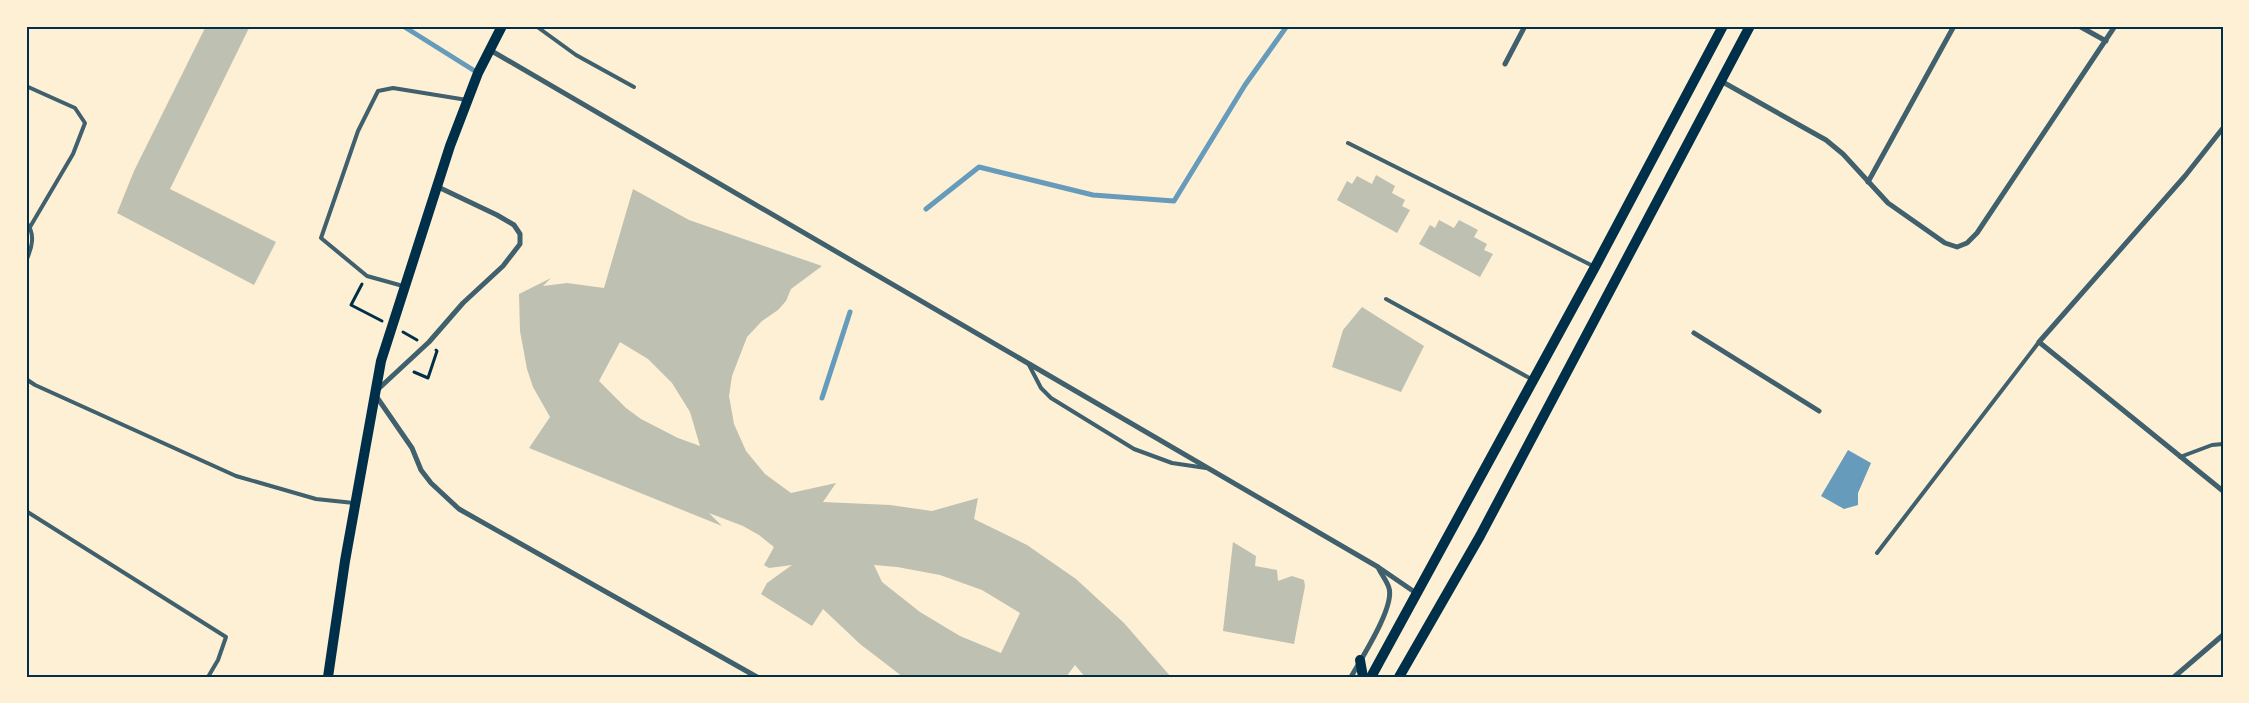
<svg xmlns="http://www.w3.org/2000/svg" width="2249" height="703" viewBox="0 0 2249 703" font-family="Lato,sans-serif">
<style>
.water{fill:#669bbc}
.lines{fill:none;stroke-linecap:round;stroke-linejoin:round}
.stream{stroke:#669bbc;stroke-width:5}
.building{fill:#bec0b2;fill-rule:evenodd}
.path{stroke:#003049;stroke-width:3}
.service{stroke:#3f606c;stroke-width:4}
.minor{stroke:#3f606c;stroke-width:5}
.secondary{stroke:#003049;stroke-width:10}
.neatline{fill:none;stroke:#003049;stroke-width:2}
</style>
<rect width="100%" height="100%" fill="#fdf0d5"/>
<polygon class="water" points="1848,450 1871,463 1858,493 1858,505 1844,509 1821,496"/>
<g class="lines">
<g class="stream">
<polyline points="403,26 478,73"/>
<polyline points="926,209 979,167 1093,195 1174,201 1245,85 1287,26"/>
<polyline points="822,398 850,312"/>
</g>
</g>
<g class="building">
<polygon points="206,26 250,26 170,189 276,242 254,285 117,213 134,171"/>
<polygon points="1376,175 1395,186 1392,193 1405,200 1402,206 1410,210 1397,233 1337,200 1347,181 1352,184 1357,176 1372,184"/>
<path d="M633 189 689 220 822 266 791 289 786 301 778 310 762 321 747 337 732 376 729 396 734 424 746 451 765 474 791 493 836 483 823 502 890 505 932 511 978 498 974 519 1027 545 1076 579 1124 623 1171 677H1085L1075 665 1066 677H903L860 644 823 609 812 626 761 594 767 583 792 565 769 568 764 565 774 547 759 535 743 526 709 513 722 526 529 448 550 417 533 387 527 369 520 331 519 294 551 278 543 286 567 283 604 288ZM620 342 648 359 672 383 690 412 700 446 678 438 641 419 626 408 599 381ZM874 565 897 567 940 575 982 590 1020 613 1001 653 960 636 920 612 882 582Z"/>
<polygon points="1439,220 1454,228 1459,220 1478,230 1474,237 1487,244 1484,250 1493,254 1480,277 1419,244 1430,225 1435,228"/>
<polygon points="1362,307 1424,346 1401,392 1332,367 1343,330"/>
<polygon points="1233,542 1256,556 1255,566 1277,570 1278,581 1292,576 1304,580 1305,586 1294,644 1223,631"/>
</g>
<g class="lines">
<g class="path">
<polyline points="362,284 351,305 382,321"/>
<polyline points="403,332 417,340"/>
<polyline points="414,372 428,378 437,351 436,350"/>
</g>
<g class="service">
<polyline points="536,26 576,55 634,87"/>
<polyline points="26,86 75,108 85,123 73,154 30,227"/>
<polyline points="1348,143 1595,267"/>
<path d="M26 222C36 234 32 248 26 261"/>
<polyline points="403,286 367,276 321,238 358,131 378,91 393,88 467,100"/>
<polyline points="1386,299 1533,380"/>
<polyline points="1028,363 1041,388 1051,398 1134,449 1172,463 1206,468"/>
<polyline points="26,379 35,385 236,476 316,499 354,503"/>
<polyline points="2180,457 2212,445 2223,444"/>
<polyline points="26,511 226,637 218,660 208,677"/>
<polyline points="1877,553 2039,342"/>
</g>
<g class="minor">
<polyline points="2079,26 2106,41"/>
<polyline points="490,50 1378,567 1416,593"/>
<polyline points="1505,64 1525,26"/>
<polyline points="1721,81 1826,140 1843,154 1888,203 1945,243 1957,247 1967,243 1977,233 2115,26"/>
<polyline points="2223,128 2185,176 2039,342 2223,491"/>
<polyline points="1868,182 1954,26"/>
<polyline points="436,186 497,215 514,225 520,234 520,244 503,266 463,303 429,342 374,393 412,448 421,470 431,483 459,509 757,677"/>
<polyline points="1694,333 1819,411"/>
<path d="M1351 677C1361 659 1395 607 1389 588 1387 581 1381 574 1378 567"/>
<polyline points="2174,677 2223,635"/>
</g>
<g class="secondary">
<polyline points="1360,660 1363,677"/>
<polyline points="328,677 345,561 381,361 450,146 478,73 502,26"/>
<polyline points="1371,677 1595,267 1723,26"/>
<polyline points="1399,677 1480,536 1750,26"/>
</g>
</g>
<rect width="2249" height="703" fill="none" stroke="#fdf0d5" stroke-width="55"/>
<rect x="28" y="28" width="2194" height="648" class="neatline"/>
</svg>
